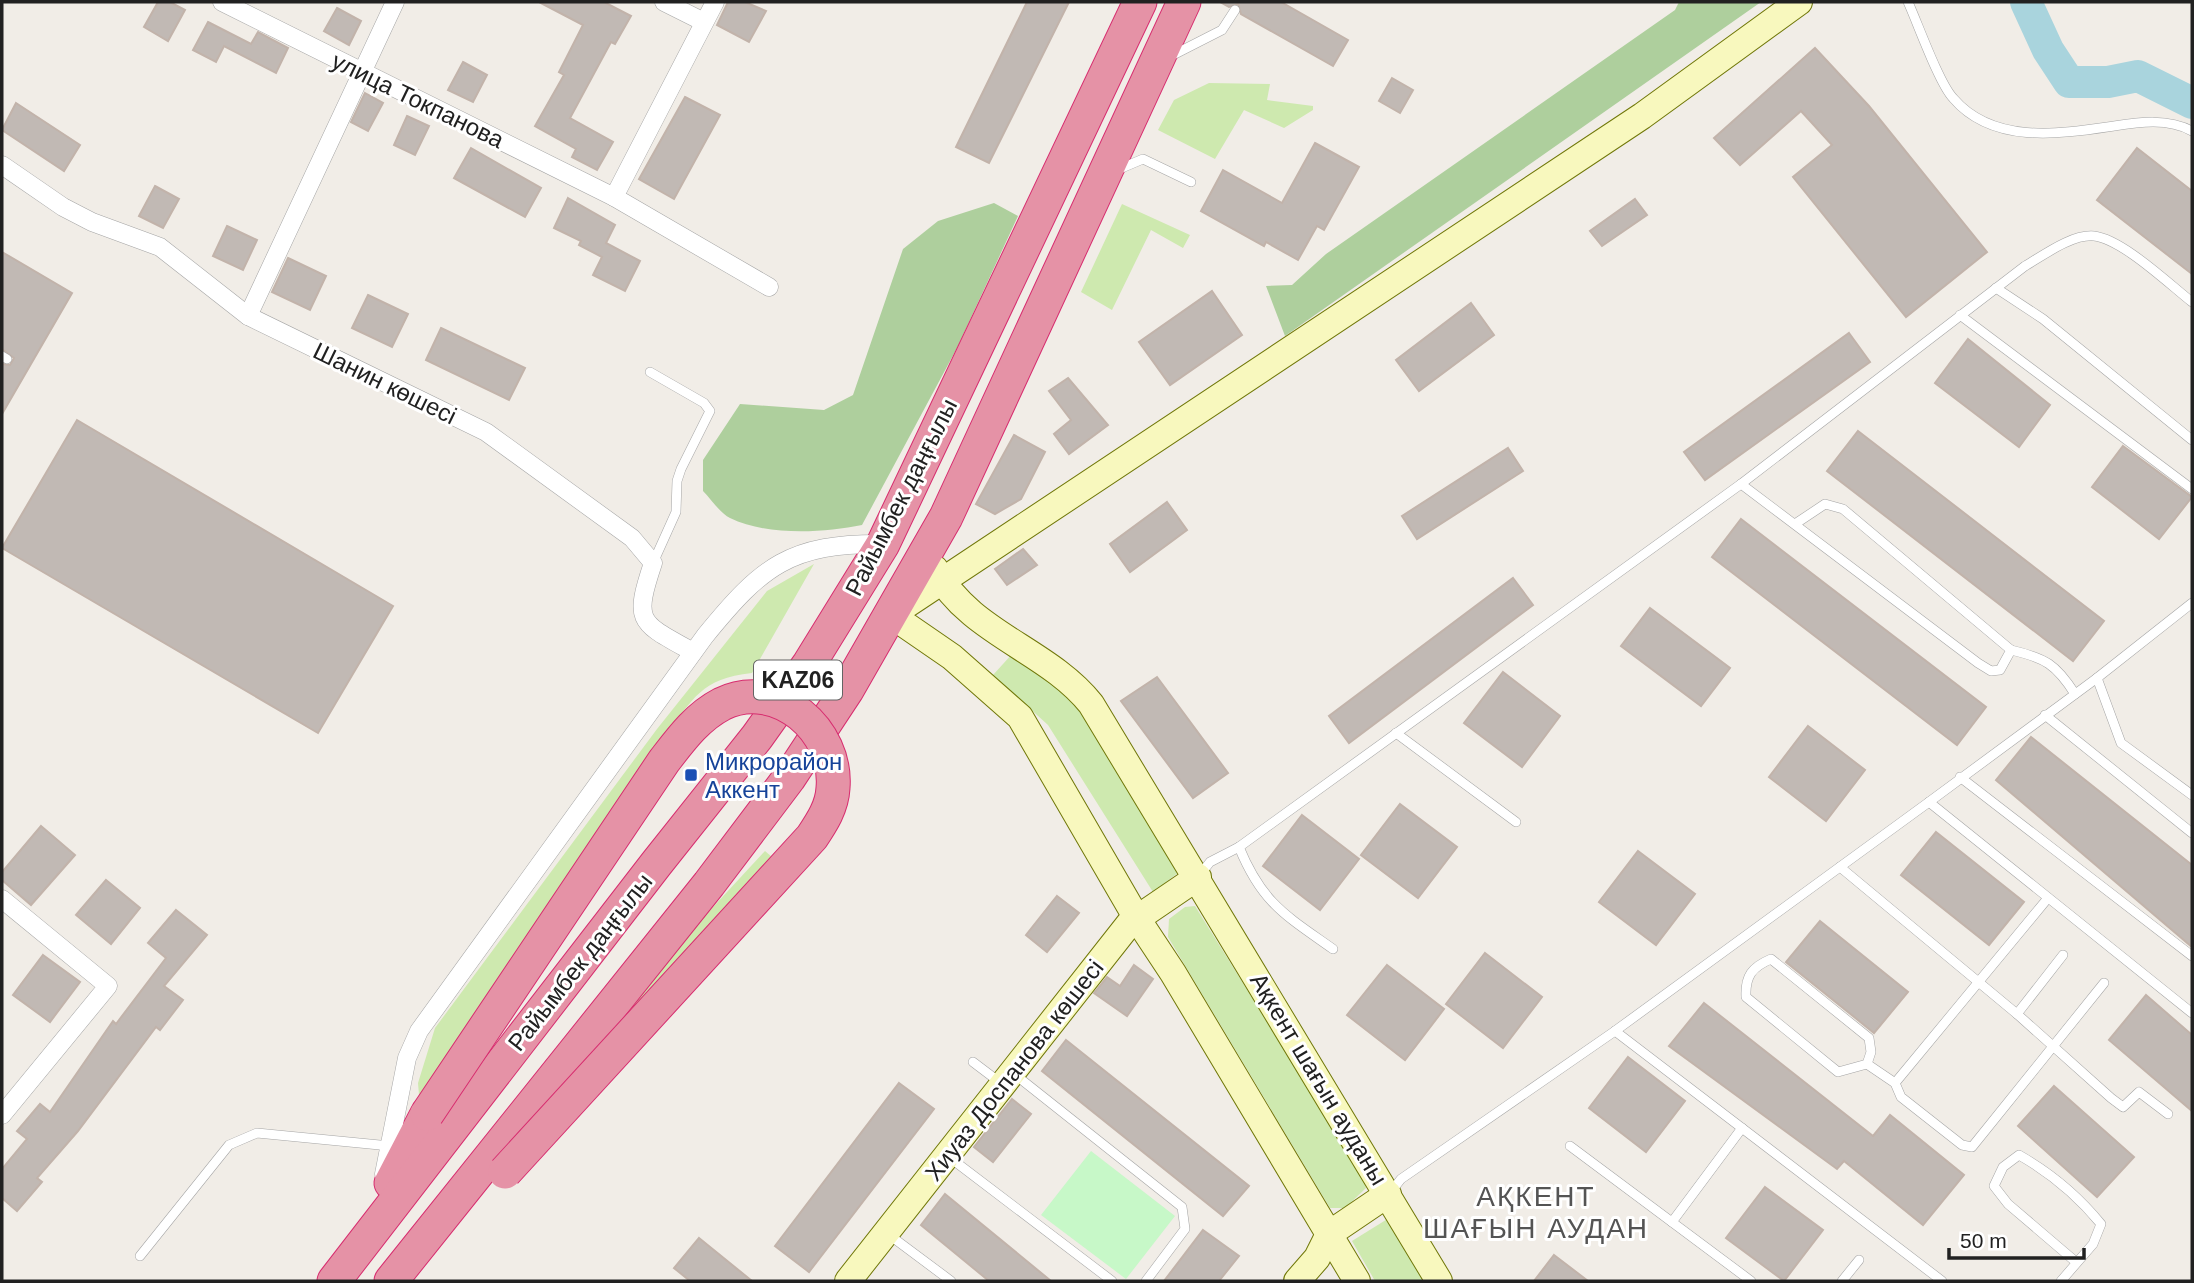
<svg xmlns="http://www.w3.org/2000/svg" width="2194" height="1283" viewBox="0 0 2194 1283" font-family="Helvetica,sans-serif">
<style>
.grass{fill:#cee9af}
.forest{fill:#aecf9d}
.park{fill:#c7f8c8}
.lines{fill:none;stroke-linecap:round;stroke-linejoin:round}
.river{stroke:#a9d4dd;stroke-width:32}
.building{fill:#c1b9b4;stroke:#c2b3aa;stroke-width:2}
.lane-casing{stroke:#a5a5a5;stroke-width:10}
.street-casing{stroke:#a5a5a5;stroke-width:19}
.secondary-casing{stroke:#707708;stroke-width:28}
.highway-casing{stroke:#d72d6f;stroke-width:35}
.lane{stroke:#fff;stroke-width:9}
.street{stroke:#fff;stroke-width:18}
.secondary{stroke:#f8f8be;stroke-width:26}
.highway{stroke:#e592a6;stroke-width:33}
.highway-bridge-casing{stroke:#d72d6f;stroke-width:35;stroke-linecap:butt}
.highway-bridge{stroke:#e592a6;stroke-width:33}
.transit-dot{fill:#1a4fb4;stroke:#fff;stroke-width:2.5}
.labels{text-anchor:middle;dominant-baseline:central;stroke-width:6;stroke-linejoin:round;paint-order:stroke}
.shield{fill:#fff;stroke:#646464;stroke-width:2}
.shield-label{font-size:23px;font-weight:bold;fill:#212121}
.street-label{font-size:24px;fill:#212121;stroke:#fff}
.transit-label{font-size:24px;fill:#164399;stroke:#fff;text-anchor:start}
.quarter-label{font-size:28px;letter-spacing:2px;fill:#545454;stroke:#fff}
</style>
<rect width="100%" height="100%" fill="#f1ede7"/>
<g class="grass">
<polygon points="1209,83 1270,84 1267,100 1313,106 1313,110 1284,128 1244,110 1215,159 1158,130 1174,100"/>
<polygon points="1122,204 1190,235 1183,248 1151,230 1112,310 1081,292"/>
<path d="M814 564 752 673C700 679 695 698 665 735L420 1107 418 1083 435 1028 657 729 767 591Z"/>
<polygon points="1013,653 1073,692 1183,869 1153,892 1048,725 993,675"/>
<polygon points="765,851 772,857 514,1145 677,946"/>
<polygon points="1195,906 1363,1176 1366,1188 1345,1208 1330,1208 1168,937 1169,919 1185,907"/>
<polygon points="1389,1218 1423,1281 1375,1281 1352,1241"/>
</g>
<g class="forest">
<polygon points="1679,2 1761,2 1285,336 1266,286 1292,285 1326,254 1675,10"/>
<path d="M994 203 1018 216 957 348 862 525C823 533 767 536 730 518 720 513 711 499 703 491V460L740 404 824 410 853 395 903 249 938 221Z"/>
</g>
<polygon class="park" points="1091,1151 1175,1216 1126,1279 1041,1215"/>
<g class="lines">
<polyline class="river" points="2026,2 2048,50 2069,82 2108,82 2138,76 2192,103"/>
</g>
<g class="building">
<polygon points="158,2 170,2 185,10 168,41 144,27"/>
<polygon points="539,2 604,2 631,16 615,44 611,42 570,118 613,142 597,170 572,157 576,149 535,126 564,75 559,72 583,25"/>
<polygon points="728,2 745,2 766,11 749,42 717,25"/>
<polygon points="1027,2 1069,2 989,163 956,147"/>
<polygon points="1220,2 1281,2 1348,40 1333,66 1241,14 1238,4 1229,7"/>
<polygon points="337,8 361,21 349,45 324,31"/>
<polygon points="208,22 251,44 258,32 288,48 276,73 224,46 216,62 193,50"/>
<polygon points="1815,48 1869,106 1987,252 1906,317 1793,177 1832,145 1801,111 1740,165 1714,138"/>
<polygon points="463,62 487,75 473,102 448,90"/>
<polygon points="1392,78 1413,90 1400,113 1379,101"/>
<polygon points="365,93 383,103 368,131 351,122"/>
<polygon points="685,97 720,115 674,199 639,179"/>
<polygon points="16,103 80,145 64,171 2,130"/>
<polygon points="407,116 429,126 415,155 394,145"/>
<polygon points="1315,143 1359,167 1324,230 1317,226 1298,260 1266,242 1264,246 1201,211 1223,170 1282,203"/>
<polygon points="471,148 541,188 525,217 454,178"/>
<polygon points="2137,148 2192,191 2192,274 2097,200"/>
<polygon points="155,186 179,199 163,228 139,216"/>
<polygon points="568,198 615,225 606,243 640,261 625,291 593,275 602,257 579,245 581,241 554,228"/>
<polygon points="1635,199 1647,215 1602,246 1590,231"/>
<polygon points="227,226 257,240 243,270 213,256"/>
<polygon points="2,252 72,293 2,414 2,364 10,365 14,358 2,349"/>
<polygon points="288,258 326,276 310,310 272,292"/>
<polygon points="1212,291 1242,335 1170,385 1139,342"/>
<polygon points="368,295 408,314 392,347 352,328"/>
<polygon points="1471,303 1494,335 1419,391 1396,360"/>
<polygon points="441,328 525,368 509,400 426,360"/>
<polygon points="1849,333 1870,362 1705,480 1684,452"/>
<polygon points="1968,339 2050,405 2019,447 1935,383"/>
<polygon points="1068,378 1108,425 1069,454 1054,434 1071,420 1049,391"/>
<polygon points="77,420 393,606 318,733 2,548"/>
<polygon points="1858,431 2104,621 2073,661 1827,471"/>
<polygon points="1014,435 1045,452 1021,499 995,514 976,504"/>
<polygon points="2123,446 2192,497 2159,539 2092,487"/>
<polygon points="1508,448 1523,471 1417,539 1402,516"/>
<polygon points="1167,502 1187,530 1130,572 1110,544"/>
<polygon points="1741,519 1986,707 1957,745 1712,557"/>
<polygon points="1023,549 1037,565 1007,585 995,569"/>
<polygon points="1513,578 1533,605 1349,743 1329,716"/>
<polygon points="1650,608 1730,668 1701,706 1621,646"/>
<polygon points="1503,672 1560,716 1522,767 1464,723"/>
<polygon points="1157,677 1228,773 1193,798 1121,701"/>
<polygon points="1808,726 1865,770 1826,821 1769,777"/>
<polygon points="2031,737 2192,865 2192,947 1996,780"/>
<polygon points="1400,804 1457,847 1418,898 1361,855"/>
<polygon points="1302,815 1359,859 1320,910 1263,866"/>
<polygon points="41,826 75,855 31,905 2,880 2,872"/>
<polygon points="1936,832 2024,902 1989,945 1901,875"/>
<polygon points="1638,851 1695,894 1656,945 1599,902"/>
<polygon points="106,880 140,908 111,944 76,915"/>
<polygon points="1057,896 1079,913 1047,952 1026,935"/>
<polygon points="176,910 207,935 164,986 183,1000 160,1030 156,1027 78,1131 37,1178 42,1182 17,1211 2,1198 2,1169 27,1139 17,1131 40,1104 50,1112 113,1021 116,1024 166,958 148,943"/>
<polygon points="1820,921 1908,992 1874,1033 1786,962"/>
<polygon points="1485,953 1542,997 1503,1048 1446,1004"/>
<polygon points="43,955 80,982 50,1022 13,995"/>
<polygon points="1134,965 1153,979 1127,1016 1094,993 1107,977 1120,986"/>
<polygon points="1387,965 1444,1009 1405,1060 1347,1015"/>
<polygon points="2146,995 2192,1035 2192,1111 2109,1040"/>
<polygon points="1704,1003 1873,1136 1890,1115 1964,1175 1923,1225 1844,1161 1837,1169 1669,1046"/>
<polygon points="1066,1040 1249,1186 1223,1216 1042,1071"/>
<polygon points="1628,1057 1685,1101 1646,1152 1589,1108"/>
<polygon points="899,1083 934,1109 809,1272 775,1246"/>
<polygon points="2054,1086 2134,1157 2097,1197 2018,1126"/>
<polygon points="1012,1099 1031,1114 993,1162 974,1147"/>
<polygon points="1765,1187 1823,1230 1784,1281 1726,1238"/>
<polygon points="945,1194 1051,1281 989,1281 921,1225"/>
<polygon points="1203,1230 1239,1256 1219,1281 1164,1281"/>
<polygon points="699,1238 752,1281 690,1281 674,1268"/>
<polygon points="1554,1255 1588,1281 1534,1281"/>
</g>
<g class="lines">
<g class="lane-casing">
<g id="lane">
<path d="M1908 2C1918 24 1939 83 1953 98 1993 145 2060 134 2114 126 2140 122 2168 118 2192 131"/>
<polyline points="1171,56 1222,30 1235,10"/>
<polyline points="1117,170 1143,159 1191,182"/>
<polyline points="1996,288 2043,319 2192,440"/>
<polyline points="1960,315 2192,489"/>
<polyline points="2,356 7,359"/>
<polyline points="650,372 704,403 710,411 681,469 677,481 676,512 653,563"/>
<polyline points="1741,484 1978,663 1991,671 2000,670 2011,650 1843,509 1825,504 1795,524"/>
<path d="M2011 650C2045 658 2056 664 2075 694"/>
<polyline points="2097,678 2121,743 2192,795"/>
<polyline points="2045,715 2192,833"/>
<polyline points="1396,733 1516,822"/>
<polyline points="1960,777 2192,956"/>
<polyline points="1929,802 2192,1013"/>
<path d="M1239 847C1262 903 1285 915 1333 949"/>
<polyline points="1840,867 2017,1014 2111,1098 2123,1107 2139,1092 2168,1114"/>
<path d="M1199 876 1210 862 1239 847 1741 484 2025 266C2044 255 2072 234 2094 236 2122 239 2169 284 2192 302"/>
<path d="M1771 959 1869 1038 1871 1052 1867 1064 1838 1072 1746 997C1745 976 1752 967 1771 959Z"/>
<polyline points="2017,1014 2063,955"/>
<polyline points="1615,1031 1942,1281"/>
<polyline points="973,1062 1002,1084"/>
<polyline points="1867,1064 1895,1083 1901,1097 1962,1145 1972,1147 2104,983"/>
<polyline points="1013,1073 1182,1207 1185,1229 1146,1281"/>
<polyline points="1895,1083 2048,898"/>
<polyline points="1570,1146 1751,1281"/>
<polyline points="949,1157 1112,1281"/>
<polyline points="1390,1193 1401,1179 1615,1031 1929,802 2097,678 2192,603"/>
<polyline points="1672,1222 1742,1128"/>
<polyline points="888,1234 951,1281"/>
<polyline points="140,1256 229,1145 257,1133 390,1146"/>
<polyline points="1842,1281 1859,1260"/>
<path d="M2061 1281 2093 1244 2101 1224C2079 1197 2049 1172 2019 1155L2003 1167 1994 1186 2008 1204 2076 1262"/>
</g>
</g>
<g class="street-casing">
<g id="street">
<polyline points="222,2 614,197 769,287"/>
<polyline points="664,2 704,22"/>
<path d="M2 165 63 207 92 222 160 247 248 316 486 432 632 538 653 563C633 623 639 622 693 652"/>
<polyline points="614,197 715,2"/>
<polyline points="248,316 395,2"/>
<polyline points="2,899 108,986 2,1115"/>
<path d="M384 1174 407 1058 419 1031 705 636C762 566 790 543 883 544"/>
</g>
</g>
<g class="secondary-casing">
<g id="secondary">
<path d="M935 569C970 634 1047 649 1091 704L1439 1281"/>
<polyline points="848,1281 1129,924 1198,877"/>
<polyline points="1297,1281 1317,1258 1329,1234 1388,1194"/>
<polyline points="1357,1281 1173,973 1136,917 1020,717 952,657 891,615 1642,116 1799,2"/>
</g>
</g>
<g class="highway-casing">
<g id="highway">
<polyline points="391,1183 427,1114"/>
<polyline points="334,1281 656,864 757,737 809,664 883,544 1140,2"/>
<polyline points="391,1281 709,884 789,778 847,690 946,517 1184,2"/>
</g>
</g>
<use href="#lane" class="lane"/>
<use href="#street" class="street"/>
<use href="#secondary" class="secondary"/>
<use href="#highway" class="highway"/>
<g class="highway-bridge-casing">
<path id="highway-bridge" d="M427 1114 664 761C681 739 697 717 722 704 778 677 838 731 833 788 832 807 822 822 812 837L505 1172"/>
</g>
<use href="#highway-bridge" class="highway-bridge"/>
</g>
<rect class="transit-dot" x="684" y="768" width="14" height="14" rx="3.5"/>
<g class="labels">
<rect class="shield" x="754" y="660.5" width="88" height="39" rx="5"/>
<g class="shield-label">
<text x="798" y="680">KАZ06</text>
</g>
<g class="street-label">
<text transform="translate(418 100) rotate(26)">улица Токпанова</text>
<text transform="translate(385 383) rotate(26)">Шанин көшесі</text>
<text transform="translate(901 497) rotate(-63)">Райымбек даңғылы</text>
<text transform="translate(580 962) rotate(-52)">Райымбек даңғылы</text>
<text transform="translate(1014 1070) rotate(-52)">Хиуаз Доспанова көшесі</text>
<text transform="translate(1319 1079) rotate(59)">Ақкент шағын ауданы</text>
</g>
<g class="transit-label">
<text x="705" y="761">Микрорайон<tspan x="705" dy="28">Аккент</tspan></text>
</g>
<g class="quarter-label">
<text x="1536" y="1196">АҚКЕНТ<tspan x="1536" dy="32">ШАҒЫН АУДАН</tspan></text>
</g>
</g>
<rect width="2194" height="1283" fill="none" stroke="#212121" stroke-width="7"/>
<path d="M1949 1248v10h135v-10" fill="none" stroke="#212121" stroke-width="3.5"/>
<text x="1960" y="1248" font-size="21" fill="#212121" stroke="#ffffff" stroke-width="5" paint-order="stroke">50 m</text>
</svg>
